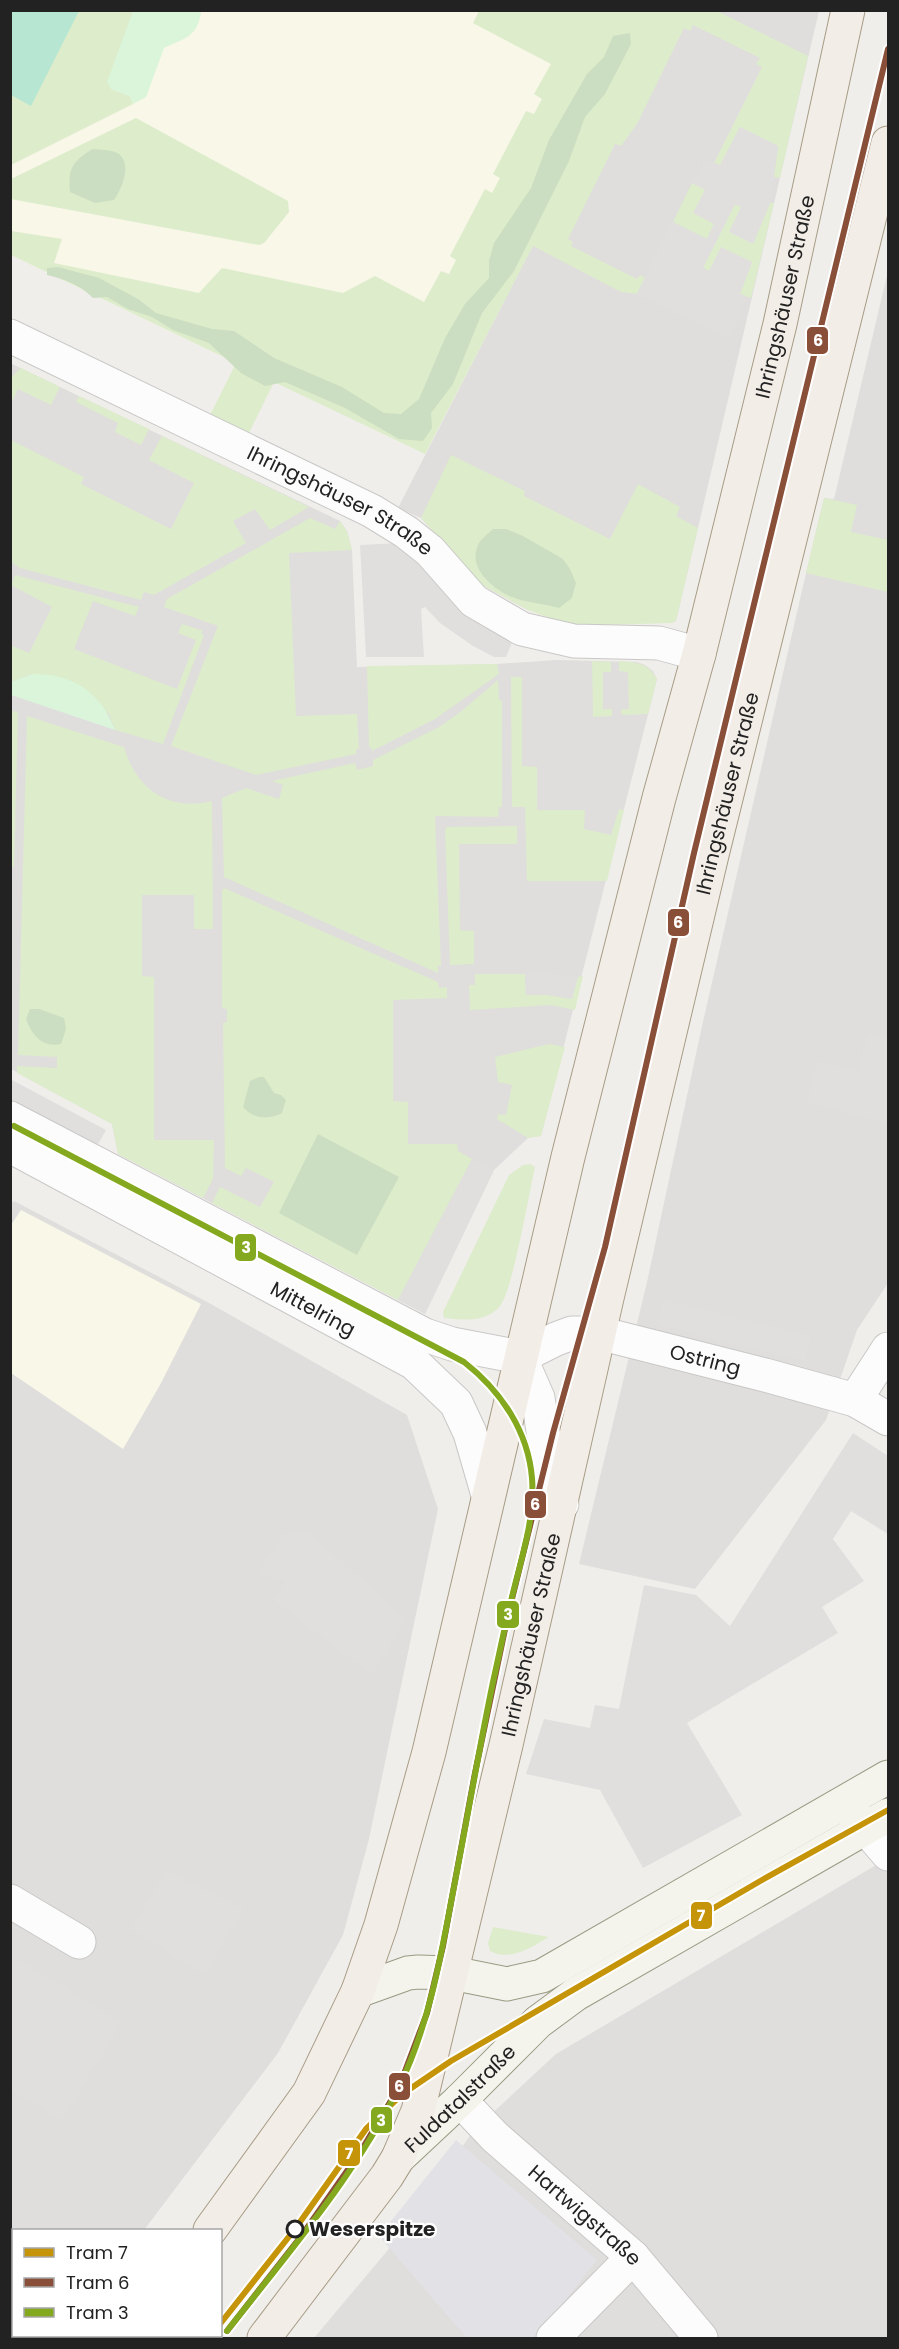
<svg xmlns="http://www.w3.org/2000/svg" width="899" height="2349" viewBox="0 0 899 2349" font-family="Poppins,sans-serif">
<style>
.residential{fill:#dfdedc}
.education{fill:#f8f7e8}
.grass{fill:#ddeccb}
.forest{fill:#cbdec1}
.park{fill:#daf5da}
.pitch{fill:#b7e6d2}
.parking{fill:#e0dfde}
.plaza{fill:#e2e1e5}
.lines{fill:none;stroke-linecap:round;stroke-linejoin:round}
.street-casing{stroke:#c9c8c7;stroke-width:35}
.secondary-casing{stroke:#999a82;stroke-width:35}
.primary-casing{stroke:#a79c86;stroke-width:35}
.street{stroke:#fdfcfc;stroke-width:33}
.secondary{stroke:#f4f4ed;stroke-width:33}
.primary{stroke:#f3ede7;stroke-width:33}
.tram-1-casing{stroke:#fff;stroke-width:10}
.tram-2-casing{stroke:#fff;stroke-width:10}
.tram-3-casing{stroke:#fff;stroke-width:10}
.tram-1{stroke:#c59408;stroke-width:6}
.tram-2{stroke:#8a4f38;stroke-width:6}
.tram-3{stroke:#84a91f;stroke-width:6}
.stop-dot{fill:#fff;stroke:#222;stroke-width:3}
.labels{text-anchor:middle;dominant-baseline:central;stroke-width:4.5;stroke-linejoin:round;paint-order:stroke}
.street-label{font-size:20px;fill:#222;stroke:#fff}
.stop-label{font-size:20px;font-weight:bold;fill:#222;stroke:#fff;text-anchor:start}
.line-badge{stroke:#fff;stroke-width:2}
.badge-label{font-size:16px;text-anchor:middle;font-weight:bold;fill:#fff}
</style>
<rect width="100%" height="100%" fill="#f0eeeb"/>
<g class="residential">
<polygon points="653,11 819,11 698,528 676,621 672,623 528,610 482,585 421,518 398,508"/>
<polygon points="888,271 888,1283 857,1330 826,1420 695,1589 579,1564 647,1282 702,1026 806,573 824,498 834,499"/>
<polygon points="10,363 340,521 347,531 352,550 357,667 497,664 556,660 637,662 645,665 653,671 657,679 541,1136 528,1138 494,1170 425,1314 118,1154 112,1124 11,1069"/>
<polygon points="14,1201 211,1304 407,1415 438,1509 369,1839 343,1935 278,2053 144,2230 14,2230 14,2336 63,2336 61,2338 11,2338 10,1205"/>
<polygon points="888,1858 888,2338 314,2338 398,2238 474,2130 556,2054"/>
</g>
<g class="education">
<polygon points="11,11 653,11 425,454 11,255"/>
<polygon points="21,1210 201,1304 160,1385 123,1449 11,1373 11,1225"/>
</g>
<g class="grass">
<polygon points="11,11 133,11 111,89 130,96 133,104 11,165"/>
<polygon points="479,11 717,11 808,56 780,178 774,177 778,146 740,127 720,166 714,163 762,67 756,64 760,58 693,25 690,31 684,28 637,124 621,146 615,144 568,239 573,242 571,246 637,279 640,275 645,278 637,294 621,292 533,246 425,454 274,382 248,435 209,417 236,363 11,255 11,231 62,239 54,263 199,293 222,268 343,293 375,276 424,302 441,271 449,274 456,260 450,256 485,189 492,193 500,178 493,174 526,111 534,114 542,99 534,94 551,64 473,23"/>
<polygon points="136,118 288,201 289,212 264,243 259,245 11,199 11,179"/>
<polygon points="692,183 705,189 714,224 707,239 673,222"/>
<polygon points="770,203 774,203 751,298 740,294 752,262 709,271 703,268 735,204 741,207 753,244"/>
<polygon points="21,368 60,387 51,405 18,389 11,404 11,378"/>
<polygon points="79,396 149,429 141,445 115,432 118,423 76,402"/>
<polygon points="162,436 309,507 270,530 255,509 233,521 246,543 154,595 144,592 141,600 20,568 11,562 11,440 84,477 81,484 171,529 194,483 149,460"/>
<polygon points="451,455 525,491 524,496 610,539 638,484 680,507 676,516 698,528 676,621 672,623 571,626 528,610 482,585 421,518"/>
<polygon points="824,498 857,505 851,532 888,540 888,592 806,573"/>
<polygon points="310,518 335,529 340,521 347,531 352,550 289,553 296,716 357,714 359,749 356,749 356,754 256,775 171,746 218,626 164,607 167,599"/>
<polygon points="15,575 139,607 135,616 93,601 74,649 177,689 196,640 178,633 182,624 203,631 201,634 204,635 163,744 115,730 109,714 32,674 11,682 10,645 29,653 52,607 11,585"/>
<polygon points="592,661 611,662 611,672 603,672 603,709 612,709 612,716 593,717"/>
<path d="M619 661C636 662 648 663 657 679L648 714 622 715 621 709H629L628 672 619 671Z"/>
<polygon points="497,664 499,674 435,719 372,751 371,747 369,748 367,666"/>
<polygon points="511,677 522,677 522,766 537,767 537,810 585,810 584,829 611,835 619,809 624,810 607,881 527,881 525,807 512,807"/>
<polygon points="498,680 499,700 502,701 502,807 499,807 498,817 435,816 441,966 438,966 438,973 224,877 222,798 246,788 279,799 283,785 272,781 355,763 357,770 373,766 373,760 439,727 459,713"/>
<polygon points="11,710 18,713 14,867 10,867"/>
<path d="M27 716 124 747C136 789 169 812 212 801L213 929H194V895H142V976L154 977V1140H214L213 1179 203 1198 118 1154 112 1124 17 1073V1066L57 1068V1057L18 1055Z"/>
<polygon points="517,826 517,844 459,844 460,930 474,931 474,964 450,965 445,830 447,827"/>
<polygon points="224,888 438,982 439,988 447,987 447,998 393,1000 393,1101 408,1102 408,1144 457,1144 458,1151 472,1159 398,1300 212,1203 220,1187 260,1207 274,1182 246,1168 241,1176 225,1168 223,1023 227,1022 227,1009 222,1008 222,891"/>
<polygon points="475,974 525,974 526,995 548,995 571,999 578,977 583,976 575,1010 551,1005 470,1010 469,985 475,985"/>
<polygon points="549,1044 565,1047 541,1136 528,1138 497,1119 498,1114 506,1115 512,1085 498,1082 495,1057"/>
<path d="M530 1164 535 1167C529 1193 513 1290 500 1306 486 1323 463 1320 444 1318L443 1312 509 1175 523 1165Z"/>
<path d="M493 1927 549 1937C532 1947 510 1962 490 1951L488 1943Z"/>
</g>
<g class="forest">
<path d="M630 33 631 44 605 94 585 117 569 161 514 271 482 313 453 384 431 413 432 428 423 441 399 439 345 408 285 382 265 386 241 373 209 343 173 330 152 317 128 309 107 297 93 298C79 284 66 280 47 275V268L58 267 99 278 138 299 156 313 212 329 234 331 274 358 342 387 384 413 401 414 419 399 445 338 465 304 489 278V261L494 243 531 188 549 140 587 74 604 57 613 36Z"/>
<path d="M92 149C100 150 114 149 120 155 132 166 121 190 114 200L95 203 70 192C68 167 72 163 92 149Z"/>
<path d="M493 529H506L523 536 563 559 570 569 576 583 572 598 559 608C546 604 530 603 517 599 496 592 465 568 479 543 482 538 489 533 493 529Z"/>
<path d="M30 1009H39L64 1018 66 1029 61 1044C42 1048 32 1035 26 1019Z"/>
<path d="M259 1077H264L274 1093 281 1095 286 1100 282 1113C269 1120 253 1119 243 1107L250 1081Z"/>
<polygon points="318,1134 399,1177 357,1255 279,1213"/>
</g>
<g class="park">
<path d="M133 11H201C198 37 185 38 164 48L146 97 133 104 130 96 111 89 107 82Z"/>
<path d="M32 674C73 674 100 691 115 730L11 695V682Z"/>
</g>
<polygon class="pitch" points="10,11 79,11 31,106 11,95"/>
<g class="parking">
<polygon points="740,127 778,146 770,203 753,244 729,232 741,207 735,204 703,267 709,271 721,247 752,262 740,294 746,296 730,340 637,294 673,222 707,239 714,224 693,213 705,190 692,183 704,162 707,164 709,160 720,165"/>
<polygon points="399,543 514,638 506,657 494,657 473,646 440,623 425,607 421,609 424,657 366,657 360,545"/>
<polygon points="547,973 578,977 572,999 548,995 526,995 525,974"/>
<polygon points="868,1033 888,1039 888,1124 807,1102 817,1061 857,1071"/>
<polygon points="10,1079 106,1130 89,1160 11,1118"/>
<polygon points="472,1159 494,1170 425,1314 398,1300"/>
<polygon points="664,1300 811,1336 805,1361 658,1325"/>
<polygon points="853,1433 888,1456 888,1534 851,1511 833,1539 864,1581 822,1607 838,1633 687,1723 742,1815 643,1868 600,1790 526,1774 544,1719 590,1728 595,1705 619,1709 644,1585 696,1595 730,1626"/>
<polygon points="308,1532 406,1618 373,1676 273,1600 285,1581 258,1573 283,1535"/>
<polygon points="166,1871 244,1909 204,1975 131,1929"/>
<polygon points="14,1957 122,2022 62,2121 11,2090 10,1964"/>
</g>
<polygon class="plaza" points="456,2140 597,2260 535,2338 467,2338 379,2236"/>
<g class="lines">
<g class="street-casing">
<g id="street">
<path id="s1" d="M10 336 372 511 406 532 430 551 474 601 522 629 574 641 659 643 699 654"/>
<polyline points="10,1118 425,1335 452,1344 520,1357 538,1398 549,1470 562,1504"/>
<path id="s2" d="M10 1146 414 1363 456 1403 470 1433 488 1495"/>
<path id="s3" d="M520 1357 556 1339 572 1333H599L765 1375 855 1400 888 1419"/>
<polyline points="855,1400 888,1349"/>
<polyline points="847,1806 888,1854"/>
<polyline points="10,1901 79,1942"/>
<path id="s4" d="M460 2100 495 2137 633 2257 701 2338"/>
<polyline points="553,2338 633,2257"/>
</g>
</g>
<g class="secondary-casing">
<g id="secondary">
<polyline points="358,1991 408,1973 418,1972 452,1973 507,1984 542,1976 888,1777"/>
<path id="s5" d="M398 2158 460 2100 538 2022 576 1994 888 1815"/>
</g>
</g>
<g class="primary-casing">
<g id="primary">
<path id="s6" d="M210 2230 309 2093 358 1991 381 1925 429 1752 568 1157 659 798 699 654 780 324 848 10"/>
<polyline points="124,2338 127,2336"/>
<path id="s7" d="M264 2338 387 2176 398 2158 418 2111 506 1745 607 1298 712 855 888 143"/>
</g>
</g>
<use href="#street" class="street"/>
<use href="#secondary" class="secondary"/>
<use href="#primary" class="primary"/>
<g class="tram-1-casing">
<polyline id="tram-1" points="220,2324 295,2229 366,2129 401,2095 451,2061 762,1880 888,1810"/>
</g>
<g class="tram-2-casing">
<polyline id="tram-2" points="227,2331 302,2235 361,2151 399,2087 427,2013 443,1946 475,1773 508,1615 553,1433 605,1247 694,853 888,49"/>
</g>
<g class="tram-3-casing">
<path id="tram-3" d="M14 1126 464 1362C501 1391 528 1431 532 1478 535 1516 523 1553 514 1589 506 1620 500 1651 493 1682 478 1754 466 1826 452 1897 440 1962 428 2027 399 2087 355 2176 288 2253 227 2331"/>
</g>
<use href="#tram-1" class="tram-1"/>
<use href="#tram-2" class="tram-2"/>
<use href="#tram-3" class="tram-3"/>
</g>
<circle class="stop-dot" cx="295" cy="2229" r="8"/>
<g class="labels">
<g class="street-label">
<text stroke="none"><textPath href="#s6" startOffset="2030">Ihringshäuser Straße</textPath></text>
<text stroke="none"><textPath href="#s1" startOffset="369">Ihringshäuser Straße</textPath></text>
<text stroke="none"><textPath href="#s7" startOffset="1629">Ihringshäuser Straße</textPath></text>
<text stroke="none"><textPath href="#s2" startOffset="344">Mittelring</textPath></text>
<text stroke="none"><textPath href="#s3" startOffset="194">Ostring</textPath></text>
<text stroke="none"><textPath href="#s7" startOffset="765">Ihringshäuser Straße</textPath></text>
<text stroke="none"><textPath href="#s5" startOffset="86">Fuldatalstraße</textPath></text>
<text stroke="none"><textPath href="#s4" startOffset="170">Hartwigstraße</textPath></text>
</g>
<g class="stop-label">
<text x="309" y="2229">Weserspitze</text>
</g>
</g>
<g class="line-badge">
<rect x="806" y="326" width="23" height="29" rx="6" fill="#8a4f38"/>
<rect x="667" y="908" width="23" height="29" rx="6" fill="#8a4f38"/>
<rect x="234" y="1233" width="23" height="29" rx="6" fill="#84a91f"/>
<rect x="524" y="1490" width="23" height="29" rx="6" fill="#8a4f38"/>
<rect x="496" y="1600" width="24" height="29" rx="6" fill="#84a91f"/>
<rect x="690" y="1901" width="23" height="29" rx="6" fill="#c59408"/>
<rect x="388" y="2072" width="23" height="29" rx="6" fill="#8a4f38"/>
<rect x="370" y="2106" width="23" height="28" rx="6" fill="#84a91f"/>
<rect x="337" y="2139" width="24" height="28" rx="6" fill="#c59408"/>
</g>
<g class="badge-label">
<text x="818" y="346">6</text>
<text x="678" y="928">6</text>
<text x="246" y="1253">3</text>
<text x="535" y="1510">6</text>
<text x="508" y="1620">3</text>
<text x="701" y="1921">7</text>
<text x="399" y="2092">6</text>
<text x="381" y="2126">3</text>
<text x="349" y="2159">7</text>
</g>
<rect width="899" height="2349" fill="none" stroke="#222222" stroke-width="24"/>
<rect x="12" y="2229" width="210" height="108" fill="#ffffff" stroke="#a7a7a7" stroke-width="1.5"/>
<rect x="24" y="2248" width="30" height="9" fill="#c59408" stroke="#a7a7a7" stroke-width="1.5"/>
<text x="66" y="2259" font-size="18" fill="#222222">Tram 7</text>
<rect x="24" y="2278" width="30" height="9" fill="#8a4f38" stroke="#a7a7a7" stroke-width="1.5"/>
<text x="66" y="2289" font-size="18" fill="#222222">Tram 6</text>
<rect x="24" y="2308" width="30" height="9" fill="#84a91f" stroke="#a7a7a7" stroke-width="1.5"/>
<text x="66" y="2319" font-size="18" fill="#222222">Tram 3</text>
</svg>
